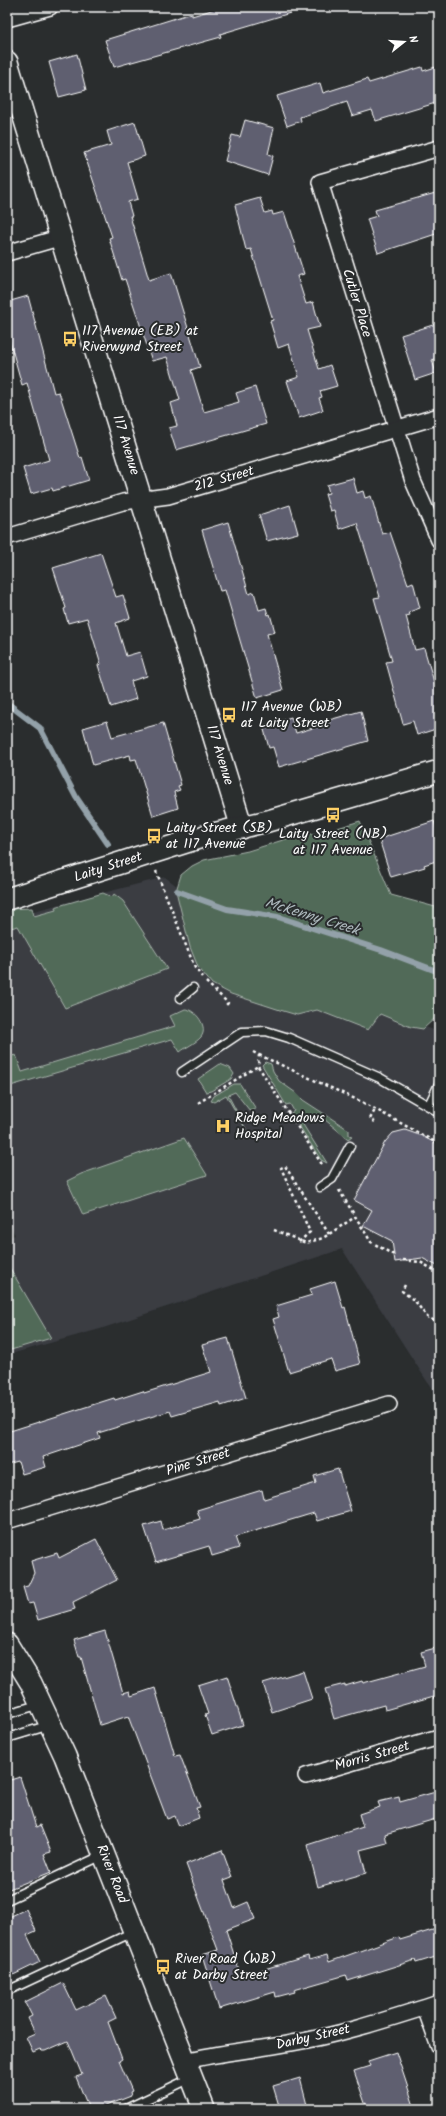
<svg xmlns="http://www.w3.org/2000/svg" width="446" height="2116" viewBox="0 0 446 2116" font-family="Kalam,sans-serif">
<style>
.built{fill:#3a3c42}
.green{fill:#516a58;stroke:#a8b4ac}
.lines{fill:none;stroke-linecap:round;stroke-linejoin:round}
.stream{stroke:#93a1a9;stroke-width:6}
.building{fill:#5e5e70;stroke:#fff}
.lane-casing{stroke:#fff;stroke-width:11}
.street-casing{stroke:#fff;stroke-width:18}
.secondary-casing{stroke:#fff;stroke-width:24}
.path{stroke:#fff;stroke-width:2.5;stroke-dasharray:3 3;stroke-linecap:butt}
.lane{stroke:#2a2d2e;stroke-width:8}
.street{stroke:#2a2d2e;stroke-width:15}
.secondary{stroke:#2a2d2e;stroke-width:21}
.labels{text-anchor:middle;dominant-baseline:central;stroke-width:4;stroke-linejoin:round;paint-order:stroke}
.street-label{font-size:14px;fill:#fff;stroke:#2a2d2e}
.poi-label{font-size:14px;fill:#fff;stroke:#2a2d2e;text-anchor:start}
.water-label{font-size:15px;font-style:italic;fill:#aeb9be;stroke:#2a2d2e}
</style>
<rect width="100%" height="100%" fill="#2a2d2e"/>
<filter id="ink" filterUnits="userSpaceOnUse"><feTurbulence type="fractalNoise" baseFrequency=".025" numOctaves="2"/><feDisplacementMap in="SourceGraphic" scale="8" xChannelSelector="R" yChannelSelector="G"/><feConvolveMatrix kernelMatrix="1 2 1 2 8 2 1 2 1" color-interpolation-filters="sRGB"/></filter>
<g filter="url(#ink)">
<polygon class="built" points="165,877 307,984 439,1032 439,1400 342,1249 100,1329 7,1355 7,1238 15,1235 7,1220 7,918"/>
<g class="green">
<polygon points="360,821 391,895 439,908 439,1020 435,1018 423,1029 411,1027 380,1014 368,1030 317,1010 297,1015 280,1010 231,994 212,984 198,967 190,947 176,891 181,875 192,866 204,860 248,851 302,834 318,834"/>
<polygon points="103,893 112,897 114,894 123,901 167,969 65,1008 18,926 7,929 7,909 32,908 34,916 56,910 55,907"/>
<path d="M185 1009C195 1009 209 1027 201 1037 196 1043 186 1047 180 1052L172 1039 7 1087V1057L16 1055 22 1072 175 1026 170 1016Z"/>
<polygon points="265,1062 271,1064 273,1071 279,1081 296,1093 303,1100 349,1130 349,1135 352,1136 348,1139 318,1114 302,1123 327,1163 321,1160 291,1113 294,1111 290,1104 286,1105 262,1065"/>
<polygon points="220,1064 230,1068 234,1074 231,1079 211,1091 206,1092 198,1079"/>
<polygon points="234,1084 240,1084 256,1109 250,1111 235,1092 228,1095 248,1133 226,1095 214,1102 211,1101 214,1096"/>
<polygon points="184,1138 207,1175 83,1215 67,1181 81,1174"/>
<polygon points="7,1263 51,1338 11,1350 7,1346"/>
</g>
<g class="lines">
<g class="stream">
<polyline points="7,703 40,728 76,797 108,844"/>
<polyline points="177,891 227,909 278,917 381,950 439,972"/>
</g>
</g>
<g class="building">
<polygon points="221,7 297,7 297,11 220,34 221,37 114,67 105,40 192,13 192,16"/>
<polygon points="77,54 86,90 59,97 49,62"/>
<polygon points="439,66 439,102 376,121 372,110 352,116 347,102 300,117 301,121 287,126 277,96 320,83 323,93 367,79 369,83 422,67 423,71"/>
<polygon points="245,120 274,128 268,154 273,156 268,175 225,161 232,135 240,137"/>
<polygon points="135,122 145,156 127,162 138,199 128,202 132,216 130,216 149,280 171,273 200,367 191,370 204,412 239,402 236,393 255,387 266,424 176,450 169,428 177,426 171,403 180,400 167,357 152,361 125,279 122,280 109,238 112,237 84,153 111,145 107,131"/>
<polygon points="439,192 439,233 378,253 367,219 377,216 375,210"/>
<polygon points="260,198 265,213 272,211 273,215 284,212 304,274 297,276 306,304 313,302 320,327 307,330 319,369 330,365 337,386 320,391 322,397 319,398 323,410 299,418 287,381 299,377 289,344 278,348 270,321 273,320 251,249 246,250 235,205"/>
<polygon points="28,296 54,393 59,392 80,458 82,457 89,480 53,491 52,488 31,494 23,468 49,460 27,383 22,385 7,331 7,302"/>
<polygon points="436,324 439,333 439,357 432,360 436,373 415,380 401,335"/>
<polygon points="353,478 357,493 363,491 365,498 371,496 382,534 390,532 408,584 413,582 420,608 409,612 410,615 406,616 415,650 424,648 439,699 439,728 417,735 413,721 403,724 386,662 392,661 374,598 380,597 357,523 339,529 334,510 330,511 325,494 329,493 327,485"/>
<polygon points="290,505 298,533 267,541 259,515"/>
<polygon points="228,522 249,594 254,592 259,610 266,608 268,615 270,614 275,632 267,634 283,690 257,698 225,590 220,591 202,530"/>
<polygon points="101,553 116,597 123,595 130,618 116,623 126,656 140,652 147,676 131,681 136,699 111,707 98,665 101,664 87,618 68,623 64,609 66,608 53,568"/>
<polygon points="361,711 368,741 279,767 273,747 269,748 263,726 291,717 296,733 330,723 329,720"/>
<polygon points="107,721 112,737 163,723 181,785 178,786 180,790 174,792 178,808 153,816 136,759 131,760 130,755 93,765 83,728"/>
<polygon points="434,821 439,838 439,860 424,865 425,867 391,877 379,839"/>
<polygon points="405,1130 422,1136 439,1145 439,1267 422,1258 395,1262 392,1241 363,1226 372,1210 354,1200 385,1142 393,1133"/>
<polygon points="335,1281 343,1308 345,1307 360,1364 335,1371 331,1359 289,1372 273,1319 279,1317 276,1306 312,1295 310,1289"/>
<polygon points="228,1338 246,1398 221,1406 220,1402 172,1416 170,1411 98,1433 100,1438 43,1457 46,1467 22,1474 18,1462 7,1465 7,1432 114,1398 115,1400 143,1391 144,1393 211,1372 202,1345"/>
<polygon points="338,1469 351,1511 317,1521 314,1513 235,1537 239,1548 212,1556 209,1546 156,1562 144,1526 161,1521 163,1530 200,1519 197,1510 262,1490 264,1499 316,1483 314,1476"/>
<polygon points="96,1539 117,1580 73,1602 75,1609 38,1620 33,1603 28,1604 23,1587 28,1586 34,1573 31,1561 57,1553 59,1558"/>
<polygon points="105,1631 123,1693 130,1691 131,1696 155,1688 175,1756 180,1755 200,1807 196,1808 199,1818 179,1826 175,1816 167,1819 128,1716 100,1725 81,1657 79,1657 74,1640"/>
<polygon points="439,1647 439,1698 435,1699 434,1696 385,1710 384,1705 334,1719 325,1689 345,1684 345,1686 362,1681 363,1683 425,1666 421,1652"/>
<polygon points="303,1671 312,1699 272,1712 263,1683"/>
<polygon points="227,1676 243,1725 212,1735 205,1715 208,1714 198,1685"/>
<polygon points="20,1777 36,1827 40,1825 51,1852 44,1854 51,1872 7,1890 7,1781"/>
<polygon points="439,1791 439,1818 385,1834 387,1843 360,1850 366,1873 318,1887 307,1845 363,1827 359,1814 380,1807 378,1802 399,1797 400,1802"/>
<polygon points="222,1850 232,1877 224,1880 234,1908 248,1902 255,1919 226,1930 241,1976 308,1956 309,1960 327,1955 329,1962 399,1937 400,1940 439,1928 439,1956 416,1963 415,1960 348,1981 346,1975 294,1990 295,1992 276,1997 275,1992 219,2009 202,1955 218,1950 186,1864"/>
<polygon points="26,1909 36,1931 27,1935 40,1962 7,1978 7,1918"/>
<polygon points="63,1983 76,2010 106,1996 116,2018 108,2022 122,2059 119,2061 132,2091 130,2092 131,2096 98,2109 89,2109 76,2077 82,2075 68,2041 45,2051 42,2051 40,2049 33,2052 26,2037 35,2033 28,2018 32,2016 25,2002"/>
<polygon points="396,2052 415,2109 367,2109 354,2071 370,2066 368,2061"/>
<polygon points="300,2078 308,2109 280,2109 273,2086"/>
</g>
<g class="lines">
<g class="lane-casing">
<g id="lane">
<polyline points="181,998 193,988"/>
<polyline points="182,1072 242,1032 266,1031 289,1038 380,1078 439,1112"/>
<polyline points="429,1105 439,1084"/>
<polyline points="320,1187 332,1179 350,1146"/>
<polyline points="7,1714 41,1704"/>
<polyline points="7,1738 50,1725"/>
<polyline points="7,1900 103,1855"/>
<polyline points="7,1991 133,1932"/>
<polyline points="126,2109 191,2078"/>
</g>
</g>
<g class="street-casing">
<g id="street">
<polyline points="7,19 50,7"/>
<polyline points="439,148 320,182 413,481 439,540"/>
<polyline points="7,253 62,237"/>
<polyline points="7,537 123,502 168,496 439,416"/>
<polyline points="7,1521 389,1404"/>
<polyline points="306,1776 439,1737"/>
<polyline points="425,2008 439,2047"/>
<path d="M186 2061C221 2052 256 2050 291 2043 341 2035 391 2018 439 2003"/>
</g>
</g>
<g class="secondary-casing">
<g id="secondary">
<polyline points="7,62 242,828"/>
<polyline points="7,899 205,836 268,821 439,771"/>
<polyline points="7,1644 31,1683 65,1756 204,2109"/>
</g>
</g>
<g class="path">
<polyline points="156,871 195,968 202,977"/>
<polyline points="206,982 228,1003 226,1005"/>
<polyline points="253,1052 259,1055 258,1066 323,1166"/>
<polyline points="259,1055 362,1102 439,1144"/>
<polyline points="198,1103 258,1066"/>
<polyline points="375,1122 370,1119 375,1110"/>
<polyline points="339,1190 371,1242 394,1255"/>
<polyline points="274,1230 306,1243 323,1238 355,1217"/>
<polyline points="299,1242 310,1232 281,1168 285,1166 329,1234"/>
<polyline points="403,1260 420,1262 439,1273"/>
<polyline points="405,1285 402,1291 415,1301 427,1317 439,1323"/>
</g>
<use href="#lane" class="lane"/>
<use href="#street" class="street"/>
<use href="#secondary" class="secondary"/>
</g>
</g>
<defs>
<g id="bus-bare" transform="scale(1.2)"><path d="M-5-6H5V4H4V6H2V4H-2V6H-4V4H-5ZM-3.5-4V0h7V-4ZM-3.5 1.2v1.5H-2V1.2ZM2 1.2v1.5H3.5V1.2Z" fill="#ffd166" stroke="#2a2d2e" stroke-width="2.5" paint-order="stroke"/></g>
<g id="hospital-bare" transform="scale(1.2)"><path d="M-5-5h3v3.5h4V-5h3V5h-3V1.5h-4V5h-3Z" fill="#ffd166" stroke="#2a2d2e" stroke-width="2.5" paint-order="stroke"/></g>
</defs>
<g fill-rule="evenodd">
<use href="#bus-bare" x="70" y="339"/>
<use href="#bus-bare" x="229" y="715"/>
<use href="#bus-bare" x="333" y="815"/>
<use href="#bus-bare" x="154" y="836"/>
<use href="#hospital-bare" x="223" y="1126"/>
<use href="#bus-bare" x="163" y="1967"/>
</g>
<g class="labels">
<g class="street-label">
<text transform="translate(357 303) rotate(73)">Cutler Place</text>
<text transform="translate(126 445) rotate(73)">117 Avenue</text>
<text transform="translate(224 479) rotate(-16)">212 Street</text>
<text transform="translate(220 755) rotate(73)">117 Avenue</text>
<text transform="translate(108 867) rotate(-18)">Laity Street</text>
<text transform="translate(198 1462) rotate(-17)">Pine Street</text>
<text transform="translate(372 1756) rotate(-16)">Morris Street</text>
<text transform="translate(112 1874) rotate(68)">River Road</text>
<text transform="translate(313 2037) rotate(-13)">Darby Street</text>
</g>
<g class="poi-label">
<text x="82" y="331">117 Avenue (EB) at<tspan x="82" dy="16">Riverwynd Street</tspan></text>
<text x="241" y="707">117 Avenue (WB)<tspan x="241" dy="16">at Laity Street</tspan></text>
<text x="166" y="828">Laity Street (SB)<tspan x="166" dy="16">at 117 Avenue</tspan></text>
<text x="333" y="834" text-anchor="middle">Laity Street (NB)<tspan x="333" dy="16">at 117 Avenue</tspan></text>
<text x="235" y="1118">Ridge Meadows<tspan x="235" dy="16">Hospital</tspan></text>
<text x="175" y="1959">River Road (WB)<tspan x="175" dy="16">at Darby Street</tspan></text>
</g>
<g class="water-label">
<text transform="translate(312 917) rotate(17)">McKenny Creek</text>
</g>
</g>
<rect width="446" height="2116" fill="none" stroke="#2a2d2e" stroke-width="24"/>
<rect x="12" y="12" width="422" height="2092" fill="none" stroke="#fff" stroke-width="1.5" filter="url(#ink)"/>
<g transform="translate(404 42) rotate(73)" stroke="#2a2d2e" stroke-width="3" paint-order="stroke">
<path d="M0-3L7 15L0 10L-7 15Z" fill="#ffffff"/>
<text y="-6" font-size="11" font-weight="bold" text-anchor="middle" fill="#ffffff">N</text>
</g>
</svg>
